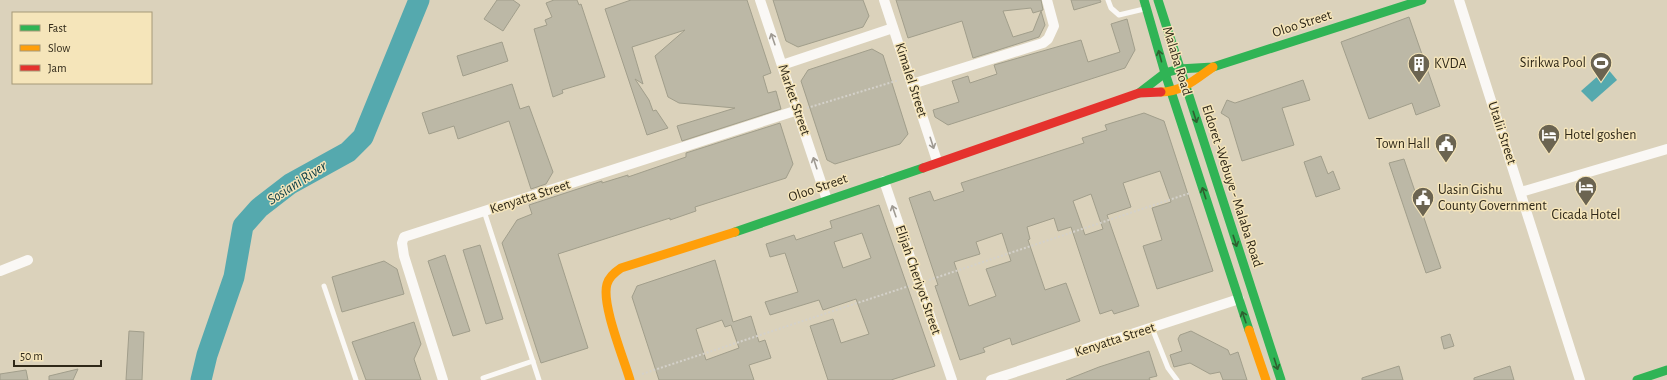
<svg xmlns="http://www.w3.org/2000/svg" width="1667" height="380" viewBox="0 0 1667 380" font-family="'Alegreya Sans',sans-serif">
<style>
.water{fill:#55a9ae}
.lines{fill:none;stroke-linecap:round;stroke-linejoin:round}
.river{stroke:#55a9ae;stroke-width:21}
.building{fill:#bcb8a6;stroke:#a19e8b;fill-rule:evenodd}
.path{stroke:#d4d1ca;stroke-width:2;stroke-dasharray:2 2;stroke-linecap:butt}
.lane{stroke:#faf8f5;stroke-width:5}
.street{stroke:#faf8f5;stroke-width:10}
.fast{stroke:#30b455;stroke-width:9}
.slow{stroke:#ff9f0a;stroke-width:9}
.jam{stroke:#e5322d;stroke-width:9}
.oneway{stroke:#9f9a92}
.oneway2{stroke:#2f6030}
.labels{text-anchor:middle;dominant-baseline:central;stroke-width:3;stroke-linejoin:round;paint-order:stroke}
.street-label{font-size:14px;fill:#2f2818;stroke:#f5e5ba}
.poi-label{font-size:14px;fill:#2f2818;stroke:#f5e5ba;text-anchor:start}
.water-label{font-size:15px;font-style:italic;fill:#0f4149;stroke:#f5e5ba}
</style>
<rect width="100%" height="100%" fill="#dbd2bb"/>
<polygon class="water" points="1607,68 1617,80 1592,102 1581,91"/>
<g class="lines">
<polyline class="river" points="201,380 207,355 234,277 243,226 259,208 290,184 348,152 363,137 419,0"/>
</g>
<g class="building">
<polygon points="497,0 513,0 520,5 503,31 484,19"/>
<polygon points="554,0 577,0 579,5 581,4 605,77 562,90 563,93 553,97 534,29 547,25 545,20 552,17 546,3"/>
<polygon points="631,0 747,0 771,73 763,76 768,93 776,91 781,109 682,141 677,126 735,108 679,103 668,97 655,56 685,30 632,47 643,84 635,79 649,100 653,111 656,110 668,128 647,135 605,9"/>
<polygon points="773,0 863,0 869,16 863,27 798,47 786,41"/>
<polygon points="896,0 1041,0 1043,10 1033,13 1031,8 1003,11 1013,37 1033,31 1041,11 1045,25 1039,37 973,58 962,21 908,38"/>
<polygon points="1071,0 1100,0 1101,2 1074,10"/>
<polygon points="1409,17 1440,106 1416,115 1412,103 1369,119 1341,42"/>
<polygon points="1127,19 1135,50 1125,68 948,125 935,117 933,110 959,102 952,81 968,76 970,83 997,74 994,65 1081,40 1088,62 1120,52 1111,24"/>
<polygon points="502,42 508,61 463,76 457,56"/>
<polygon points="872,49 883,55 908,134 900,144 835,164 827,160 801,81 808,70"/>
<polygon points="1303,80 1310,100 1282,108 1294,145 1242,161 1229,118 1221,113 1227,100 1235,103"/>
<polygon points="512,84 520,109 529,106 553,172 546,184 531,189 509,121 458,139 454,126 429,134 422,113"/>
<path d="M1144 113 1164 121 1213 271 1157 289 1143 246 1162 240 1152 208 1171 202 1160 171 1123 183 1131 207 1107 215 1139 306 1114 314 1112 310 1100 314 1071 227 1058 231 1054 218 1027 227 1030 239 1028 240 1045 290 1066 283 1080 321 1012 345 1010 338 983 348 985 352 960 360 935 286 938 285 909 198 930 191 934 201 964 191 961 183 1084 143 1082 138 1107 130 1105 125ZM1091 194 1103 229 1085 235 1073 201ZM1002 233 1011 261 986 269 996 296 969 306 954 262 980 254 976 242Z"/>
<polygon points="780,123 793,164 786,178 695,207 696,211 670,220 670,218 558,254 588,348 541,363 502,243 517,220 532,214 529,205 602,181 602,183 628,175 628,177 686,157 686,153"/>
<polygon points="1321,156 1328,174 1333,171 1340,189 1316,197 1304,162"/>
<polygon points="1404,159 1441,268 1426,273 1389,163"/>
<path d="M879 205 935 366 891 380H828L810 326 833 319 841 343 869 334 856 299 823 310 819 300 770 315 765 302 798 292 785 253 770 257 766 244 794 235 796 240 832 228 830 221ZM862 233 871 258 843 268 834 242Z"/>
<polygon points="480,245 503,319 486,324 463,250"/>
<polygon points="445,255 470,331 453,336 428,261"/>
<path d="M715 260 733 322 751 316 759 342 765 340 771 358 749 365 754 380H659L632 297 637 286ZM722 320 725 327 731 325 739 348 706 360 696 329Z"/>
<polygon points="384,261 397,269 404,294 342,312 332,277"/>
<polygon points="414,322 421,344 414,359 421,380 366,380 352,342"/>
<polygon points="129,331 144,332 142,380 126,380"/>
<polygon points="1191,331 1228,350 1230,355 1238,352 1247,380 1223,380 1220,372 1210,374 1190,363 1174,367 1170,355 1182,351 1178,339 1180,335"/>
<polygon points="1450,334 1454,346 1444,349 1441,337"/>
<polygon points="1149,351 1157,376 1149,378 1150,380 1066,380 1099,367"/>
<polygon points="1399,366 1403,380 1362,380 1362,378"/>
<polygon points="1510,366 1514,380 1474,380 1474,378"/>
<polygon points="78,369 73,380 49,380 49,376"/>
<polygon points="26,370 28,380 0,380 0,374"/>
</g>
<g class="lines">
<g class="path">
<polyline points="807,108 899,80"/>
<polyline points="929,280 1190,193"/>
<polyline points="642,374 909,286"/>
</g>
<g class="lane">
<polyline points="1108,0 1111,8 1119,15 1144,9"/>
<polyline points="484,211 539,380"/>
<polyline points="324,286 356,380"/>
<polyline points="1152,328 1168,368 1177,380"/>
<polyline points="483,378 533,361"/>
</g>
<g class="street">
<polyline points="760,0 827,200"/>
<polyline points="884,0 937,161"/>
<polyline points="1459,0 1580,380"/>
<polyline points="782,65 893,28"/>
<polyline points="912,84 1043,43 1048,39 1054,26 1047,0"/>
<polyline points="884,181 952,380"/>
<polyline points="1521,192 1667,149"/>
<polyline points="0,271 28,260"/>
<polyline points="443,380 404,256 402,243 404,237 798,110"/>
<polyline points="991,380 1239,299"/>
</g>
<g class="fast">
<polyline points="1144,0 1165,73 1249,330"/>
<polyline points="1158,0 1281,380"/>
<polyline points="1139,93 1165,73 1179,69 1213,67 1422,0"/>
<polyline points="735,232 923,168"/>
<polyline points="1637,380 1667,370"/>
</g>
<g class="slow">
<path d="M1161 92C1182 92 1196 79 1213 67"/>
<polyline points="1249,330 1266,380"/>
<path d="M630 380C624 359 601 304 607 284 609 277 615 272 621 268L735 232"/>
</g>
<polyline class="jam" points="923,168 1139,93 1161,92"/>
</g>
<defs><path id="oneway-shaft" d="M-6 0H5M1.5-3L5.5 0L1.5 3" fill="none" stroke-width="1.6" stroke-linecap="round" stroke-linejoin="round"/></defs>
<g class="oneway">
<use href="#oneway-shaft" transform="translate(773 39) rotate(-109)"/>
<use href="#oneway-shaft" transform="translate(932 143) rotate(72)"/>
<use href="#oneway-shaft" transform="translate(815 163) rotate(-108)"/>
<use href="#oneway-shaft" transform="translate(894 211) rotate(-109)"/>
</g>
<g class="oneway2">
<use href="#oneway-shaft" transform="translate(1160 56) rotate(-105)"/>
<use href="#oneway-shaft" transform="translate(1195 117) rotate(72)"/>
<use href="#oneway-shaft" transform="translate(1204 193) rotate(-108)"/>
<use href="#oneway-shaft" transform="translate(1235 241) rotate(72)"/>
<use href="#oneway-shaft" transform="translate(1244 317) rotate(-109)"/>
<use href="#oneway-shaft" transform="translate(1276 364) rotate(72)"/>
</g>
<defs>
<g id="stadium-pin" transform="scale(1.15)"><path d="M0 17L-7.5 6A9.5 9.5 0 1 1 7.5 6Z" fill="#6b6451" stroke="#f5e5ba"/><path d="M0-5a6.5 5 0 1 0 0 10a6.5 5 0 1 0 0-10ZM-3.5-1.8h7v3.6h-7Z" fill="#fff"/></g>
<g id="building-pin" transform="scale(1.15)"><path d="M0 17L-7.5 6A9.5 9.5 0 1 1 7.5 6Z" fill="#6b6451" stroke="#f5e5ba"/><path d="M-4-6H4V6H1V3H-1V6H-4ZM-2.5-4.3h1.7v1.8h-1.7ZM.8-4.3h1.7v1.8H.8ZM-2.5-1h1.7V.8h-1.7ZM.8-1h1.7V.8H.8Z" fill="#fff"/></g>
<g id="hotel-pin" transform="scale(1.15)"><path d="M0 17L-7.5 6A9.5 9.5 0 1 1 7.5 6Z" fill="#6b6451" stroke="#f5e5ba"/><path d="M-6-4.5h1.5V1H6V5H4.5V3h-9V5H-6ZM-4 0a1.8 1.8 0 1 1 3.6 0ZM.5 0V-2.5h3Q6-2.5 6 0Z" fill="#fff"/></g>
<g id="civic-pin" transform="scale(1.15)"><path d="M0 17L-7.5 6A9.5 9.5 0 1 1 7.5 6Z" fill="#6b6451" stroke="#f5e5ba"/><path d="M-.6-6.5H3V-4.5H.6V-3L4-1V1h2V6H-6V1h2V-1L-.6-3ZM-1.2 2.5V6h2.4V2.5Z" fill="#fff"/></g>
</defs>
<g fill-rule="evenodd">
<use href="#stadium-pin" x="1601" y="63"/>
<use href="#building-pin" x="1419" y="64"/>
<use href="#hotel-pin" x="1549" y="135"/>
<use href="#civic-pin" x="1446" y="144"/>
<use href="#hotel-pin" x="1586" y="187"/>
<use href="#civic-pin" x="1423" y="198"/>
</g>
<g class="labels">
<g class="street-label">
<text transform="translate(1302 24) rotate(-18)">Oloo Street</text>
<text transform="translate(1177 61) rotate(73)">Malaba Road</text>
<text transform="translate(911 80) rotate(72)">Kimalel Street</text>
<text transform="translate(794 100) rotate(71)">Market Street</text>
<text transform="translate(1502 133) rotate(72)">Utalii Street</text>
<text transform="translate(1232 186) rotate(72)">Eldoret -Webuye - Malaba Road</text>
<text transform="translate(818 188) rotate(-19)">Oloo Street</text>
<text transform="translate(530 197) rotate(-18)">Kenyatta Street</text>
<text transform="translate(918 280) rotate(71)">Elijah Cheriyot Street</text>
<text transform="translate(1115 340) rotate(-18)">Kenyatta Street</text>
</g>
<g class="poi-label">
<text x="1586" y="63" text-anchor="end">Sirikwa Pool</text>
<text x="1434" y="64">KVDA</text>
<text x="1564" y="135">Hotel goshen</text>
<text x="1430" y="144" text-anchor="end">Town Hall</text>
<text x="1438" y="190">Uasin Gishu<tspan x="1438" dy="16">County Government</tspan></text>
<text x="1586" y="215" text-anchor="middle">Cicada Hotel</text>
</g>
<g class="water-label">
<text transform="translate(297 183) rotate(-33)">Sosiani River</text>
</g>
</g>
<rect x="12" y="12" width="140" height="72" fill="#f5e5ba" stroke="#a69979"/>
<rect x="20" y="25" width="20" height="6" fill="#30b455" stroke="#a69979"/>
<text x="48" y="32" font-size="12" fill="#2f2818">Fast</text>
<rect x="20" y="45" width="20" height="6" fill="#ff9f0a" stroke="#a69979"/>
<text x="48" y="52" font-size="12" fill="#2f2818">Slow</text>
<rect x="20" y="65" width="20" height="6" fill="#e5322d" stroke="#a69979"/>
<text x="48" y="72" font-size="12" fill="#2f2818">Jam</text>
<path d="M14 360v6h87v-6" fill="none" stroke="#2f2818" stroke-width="2"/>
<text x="20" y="360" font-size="12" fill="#2f2818" stroke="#f5e5ba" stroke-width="3" paint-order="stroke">50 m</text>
</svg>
